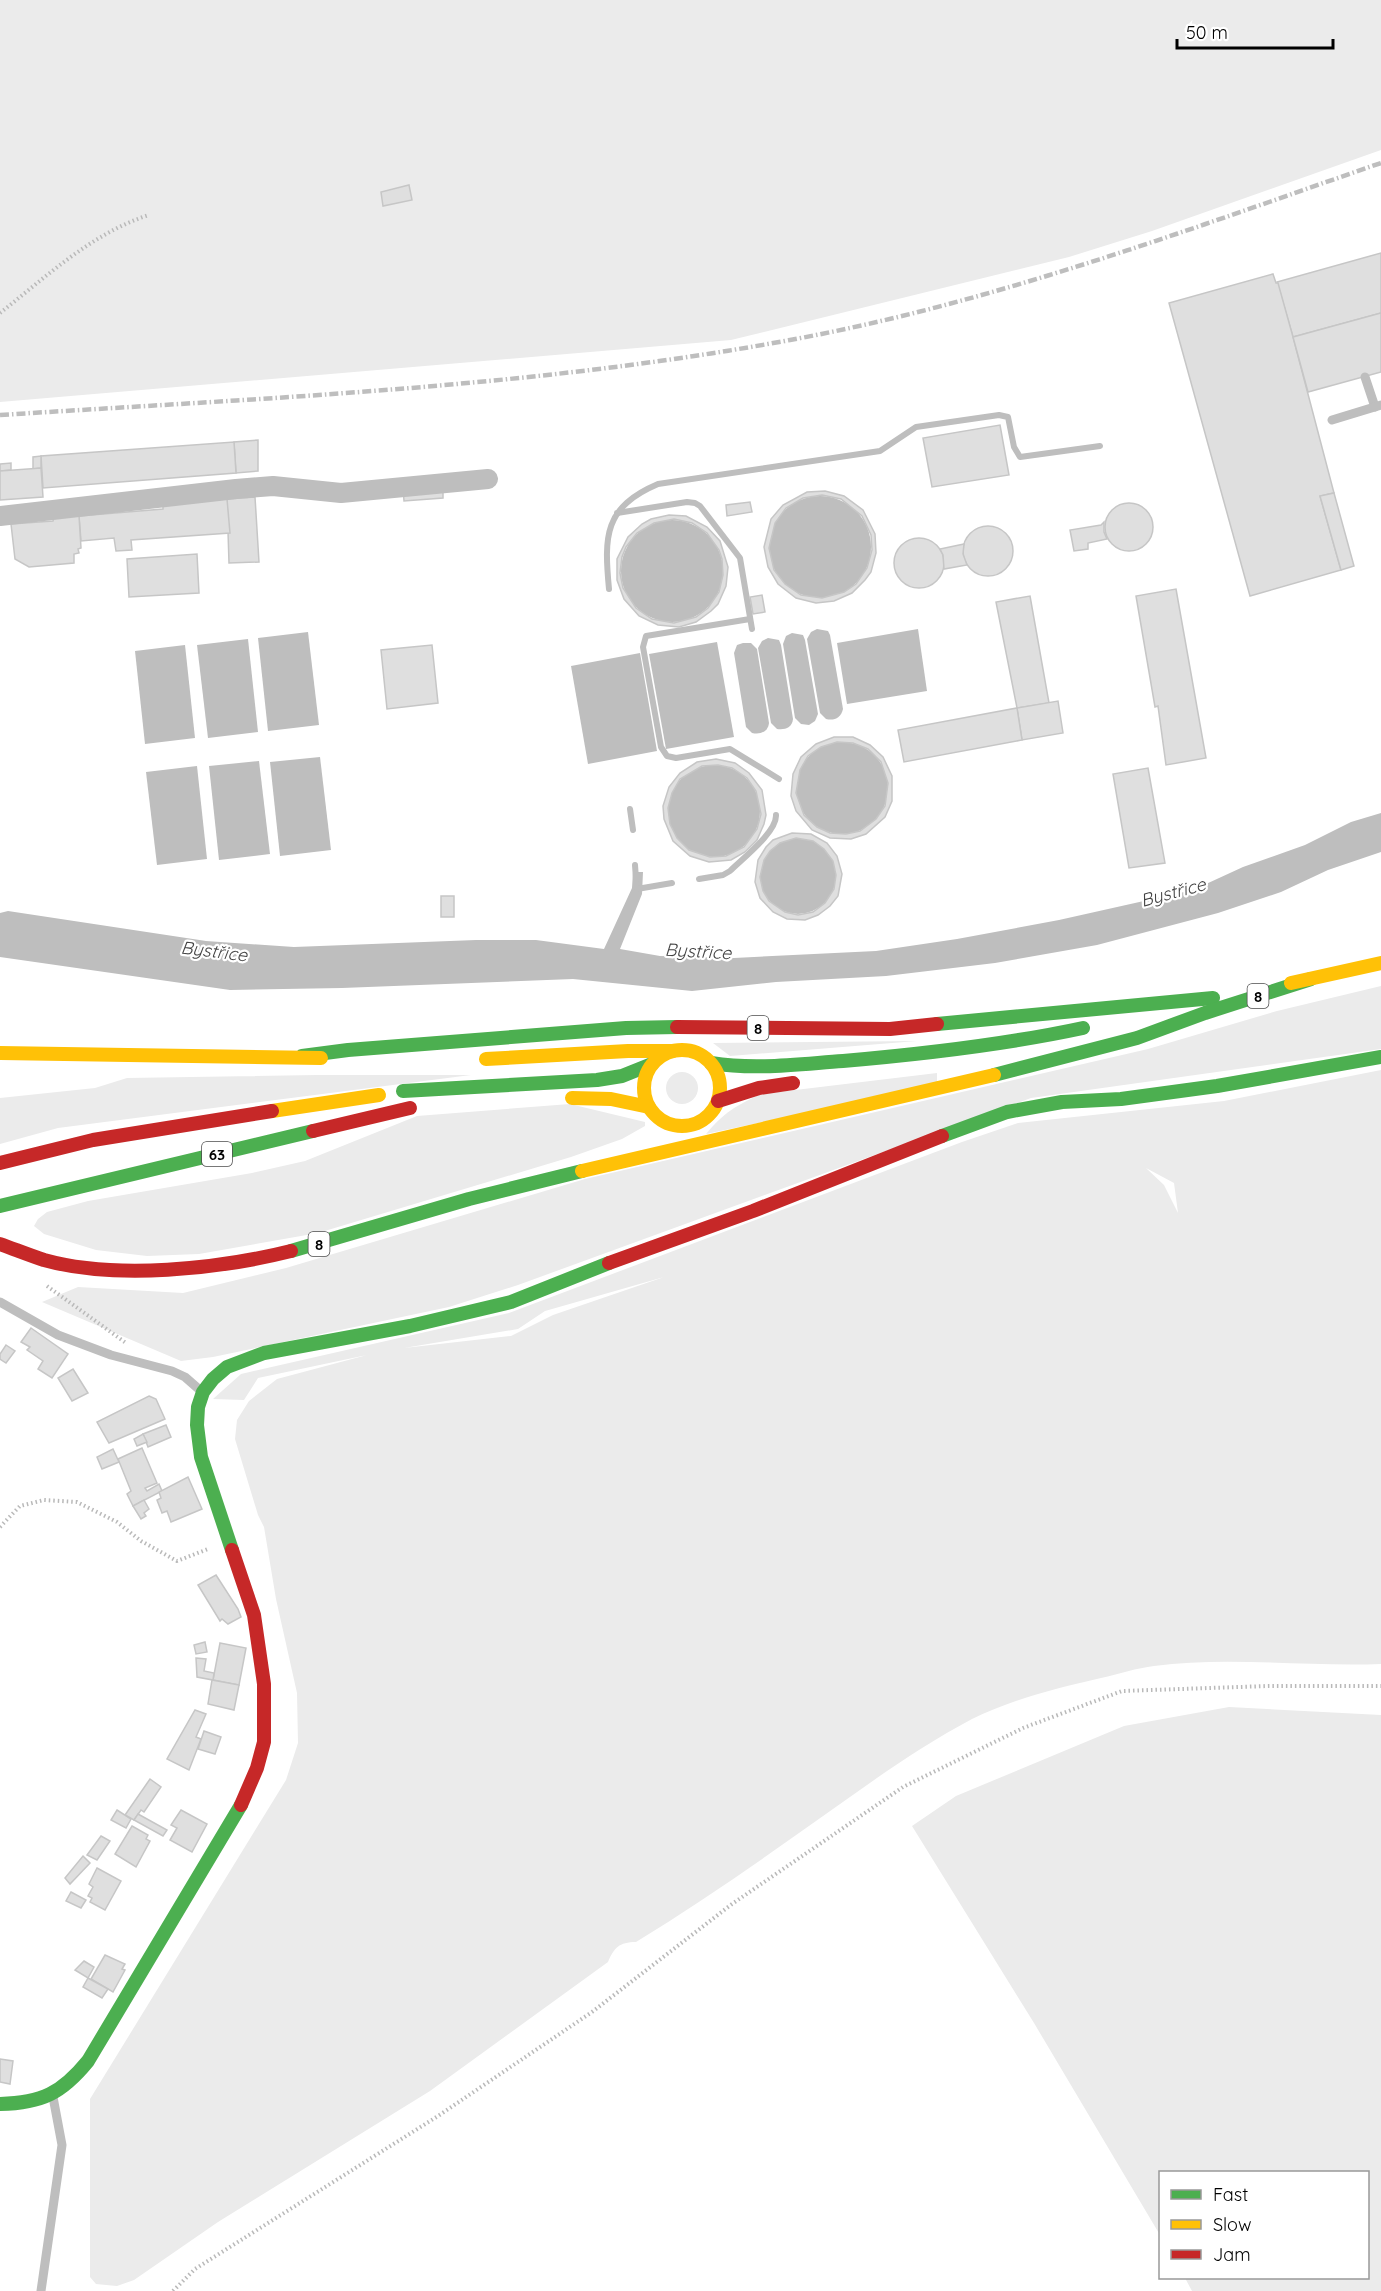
<svg xmlns="http://www.w3.org/2000/svg" width="1381" height="2291" viewBox="0 0 1381 2291" font-family="Quicksand,sans-serif">
<style>
.green{fill:#ebebeb;fill-rule:evenodd}
.water{fill:#bebebe}
.lines{fill:none;stroke-linecap:round;stroke-linejoin:round}
.stream{stroke:#bebebe;stroke-width:6}
.building{fill:#dfdfdf;stroke:#c6c6c6;stroke-width:1.5;fill-rule:evenodd}
.path{stroke:#b9b9b9;stroke-width:4;stroke-dasharray:1.5 3;stroke-linecap:butt}
.lane{stroke:#bebebe;stroke-width:9}
.street{stroke:#bebebe;stroke-width:20}
.fast{stroke:#4caf50;stroke-width:14}
.slow{stroke:#ffc107;stroke-width:14}
.jam{stroke:#c62828;stroke-width:14}
.rail{stroke:#bebebe;stroke-width:4.5;stroke-dasharray:9 3 1.5 3;stroke-linecap:butt}
.labels{text-anchor:middle;dominant-baseline:central;stroke-width:4.5;stroke-linejoin:round;paint-order:stroke}
.shield{fill:#fff;stroke:#4c4c4c;stroke-width:1.5}
.shield-label{font-size:15px;font-weight:bold;fill:#000}
.water-label{font-size:18px;font-style:italic;fill:#434343;stroke:#fff}
</style>
<rect width="100%" height="100%" fill="#fff"/>
<g class="green">
<polygon points="0,0 1381,0 1381,150 1152,231 1069,257 731,340 0,402"/>
<polygon points="1381,986 1381,1049 1031,1098 518,1285 449,1307 213,1357 181,1361 42,1302 78,1287 183,1293 286,1268 585,1179 1148,1049 1277,1011"/>
<polygon points="917,1041 730,1056 713,1043"/>
<path d="M1381 1070V1664C1307 1667 1227 1656 1154 1666 1137 1668 1119 1674 1101 1678 1058 1688 1012 1699 972 1719 917 1748 867 1785 816 1821 757 1863 698 1904 636 1942 619 1942 614 1948 608 1962L430 2091 218 2222 134 2280 117 2286 96 2284 90 2277V2099L286 1780 298 1743 297 1693 276 1599 264 1527 258 1515 235 1439 237 1420 249 1401 277 1379 367 1355 258 1378 244 1400 213 1399 241 1374 509 1313 962 1142 1018 1123 1224 1101ZM1146 1168 1174 1183 1178 1213 1164 1185ZM664 1277 553 1315 511 1336 404 1348 518 1329 545 1311Z"/>
<circle cx="682" cy="1088" r="16"/>
<path d="M937 1073V1085L706 1134C723 1113 737 1105 761 1094Z"/>
<polygon points="317,1075 471,1075 58,1128 0,1144 0,1098 95,1088 127,1078"/>
<polygon points="570,1104 645,1122 645,1126 622,1139 571,1157 318,1233 199,1254 147,1256 96,1250 44,1234 34,1226 38,1219 47,1212 88,1201 252,1173 305,1161 417,1116"/>
<polygon points="1229,1707 1381,1715 1381,2291 1192,2291 1185,2278 1368,2278 1368,2172 1160,2172 1160,2235 1034,2023 912,1826 956,1796 1124,1726"/>
</g>
<g class="water">
<circle cx="820" cy="547" r="51"/>
<circle cx="672" cy="571" r="51"/>
<path d="M817 629 828 631 830 635 843 709C841 718 834 721 826 719L820 713 807 639 811 632Z"/>
<polygon points="918,629 927,691 847,704 837,643"/>
<polygon points="308,632 319,725 268,731 258,638"/>
<polygon points="792,633 803,635 805,640 818,714 815,721 809,725 801,724 795,718 783,644 786,636"/>
<path d="M768 638 779 640 781 645 793 719C792 728 785 730 777 729L771 723 758 648 762 641Z"/>
<polygon points="248,639 258,732 208,738 197,645"/>
<polygon points="717,642 734,737 666,749 649,654"/>
<path d="M743 643H751L757 649 769 723C768 732 760 735 752 733L746 727 734 653 737 645Z"/>
<polygon points="185,645 195,738 145,744 135,651"/>
<polygon points="640,653 657,751 588,764 571,666"/>
<circle cx="842" cy="788" r="46"/>
<polygon points="320,757 331,850 280,856 270,762"/>
<polygon points="259,761 270,854 219,860 209,766"/>
<circle cx="714" cy="811" r="46"/>
<polygon points="197,766 207,859 157,865 146,772"/>
<polygon points="1381,813 1381,852 1328,870 1281,892 1218,913 1097,945 995,963 886,976 776,982 692,991 573,979 342,988 230,990 0,957 0,913 8,911 206,941 294,947 476,940 536,940 604,949 632,888 633,872 643,872 642,894 620,949 660,956 734,958 876,951 957,939 1059,920 1193,890 1243,867 1305,845 1351,822"/>
<circle cx="798" cy="876" r="38"/>
</g>
<g class="lines">
<g class="stream">
<polyline points="617,513 687,502 695,503 700,506 740,558 752,629"/>
<path d="M609 589C604 536 604 507 658 484L880 451 916 427 999 415 1008 417 1014 447 1020 457 1100 446"/>
<polyline points="750,619 646,636 643,647 661,747 667,756 676,758 730,749 779,779"/>
<polyline points="630,809 633,830"/>
<polyline points="635,865 636,879"/>
<path d="M699 879 723 875 730 871C742 859 777 832 776 815"/>
<polyline points="637,889 672,883"/>
</g>
</g>
<g class="building">
<polygon points="409,185 412,200 383,206 381,192"/>
<polygon points="1381,253 1381,313 1293,337 1277,282"/>
<polygon points="1273,274 1276,283 1278,283 1293,337 1334,493 1320,496 1341,570 1250,596 1169,303"/>
<polygon points="1381,313 1381,372 1308,392 1293,337"/>
<polygon points="1000,425 1009,475 932,487 923,438"/>
<polygon points="258,440 258,471 236,473 234,442"/>
<polygon points="234,442 236,473 43,488 41,456"/>
<polygon points="41,456 41,468 33,469 33,457"/>
<polygon points="11,463 11,470 0,471 0,464"/>
<polygon points="41,468 43,497 0,500 0,471"/>
<polygon points="443,485 443,498 404,501 403,488"/>
<path d="M825 491 844 496 863 510 875 534 876 553 871 572 865 580 852 593 834 601 816 603 796 598 778 584 768 567 764 547 771 519 783 505 807 492ZM822 495 841 499 862 516 871 535 872 550 867 568 856 584 844 592 822 598 801 595 785 584 774 570 769 548 775 523 786 508 803 498Z"/>
<polygon points="1334,493 1354,566 1341,570 1320,496"/>
<polygon points="255,497 259,562 229,563 227,499"/>
<polygon points="227,499 230,533 131,540 132,550 116,551 114,538 81,541 79,516 163,509 163,503"/>
<polygon points="750,502 752,512 727,516 726,505"/>
<circle cx="1129" cy="527" r="24"/>
<path d="M669 515 686 516 707 527 720 541 728 567 726 586 718 604 711 611 696 622 679 627 658 625 639 616 624 599 617 580V559L628 537 642 524 651 519ZM674 519 692 523 707 533 719 550 722 559 723 575 719 592 708 608 696 617 674 623 652 619 636 608 623 588 620 573 622 557 626 547 637 533 654 523Z"/>
<polygon points="79,516 81,548 78,549 79,553 74,554 74,563 29,567 15,559 11,524 53,521 54,517"/>
<polygon points="1104,522 1104,532 1107,539 1088,543 1088,549 1074,551 1070,530 1101,525"/>
<circle cx="988" cy="551" r="25"/>
<circle cx="919" cy="563" r="25"/>
<polygon points="964,544 963,554 967,565 944,569 943,555 940,549"/>
<polygon points="197,554 199,593 129,597 127,559"/>
<polygon points="1176,589 1206,758 1166,765 1158,706 1155,707 1136,596"/>
<polygon points="762,595 765,612 753,614 750,597"/>
<polygon points="1030,596 1049,703 1017,708 996,602"/>
<polygon points="432,645 438,703 387,709 381,650"/>
<polygon points="1058,701 1063,733 1022,740 1017,708"/>
<polygon points="1017,708 1022,740 904,762 898,730"/>
<path d="M834 737H853L870 745 883 757 892 776V801L885 817 866 834 851 839 830 838 812 830 796 811 791 796 793 774 801 757 816 744ZM837 742 853 743 868 749 881 762 888 783 885 806 876 819 860 831 846 834 830 833 817 827 804 815 796 793 800 770 808 756 821 747Z"/>
<path d="M716 759 735 763 749 773 762 790 766 815 764 824 757 840 745 852 731 860 709 862 690 856 673 841 664 819 663 806 669 787 680 773 697 762ZM718 765 732 768 747 778 756 791 761 814 757 829 744 847 726 856 710 857 689 850 677 838 670 824 668 808 672 793 680 779 702 766Z"/>
<polygon points="1148,768 1165,863 1129,868 1113,774"/>
<path d="M792 833 811 834 827 843 837 856 842 874 838 896 830 906 818 915 805 920 787 919 773 912 760 898 755 882 758 860 766 847 773 840ZM796 838 813 841 824 849 833 861 836 875 834 889 825 903 813 912 798 915 785 912 769 901 763 891 760 877 764 860 770 851 780 843Z"/>
<rect x="441" y="896" width="13" height="21"/>
<polygon points="31,1328 68,1354 52,1378 38,1369 43,1361 27,1350 30,1347 21,1342"/>
<polygon points="6,1345 15,1351 6,1363 0,1359 0,1354"/>
<polygon points="73,1369 88,1393 72,1401 58,1378"/>
<polygon points="149,1396 156,1399 165,1419 109,1443 97,1422"/>
<polygon points="166,1425 171,1437 148,1447 143,1434"/>
<polygon points="143,1434 147,1442 137,1446 134,1439"/>
<polygon points="142,1448 157,1483 145,1488 147,1491 159,1484 162,1491 133,1506 127,1494 131,1491 118,1459"/>
<polygon points="113,1449 119,1462 102,1469 97,1457"/>
<polygon points="188,1477 202,1509 171,1522 167,1511 162,1513 157,1500 161,1498 159,1492"/>
<polygon points="144,1500 149,1509 144,1513 146,1516 141,1519 133,1506"/>
<polygon points="216,1575 238,1609 241,1617 228,1624 222,1619 220,1621 198,1585"/>
<polygon points="205,1642 207,1652 196,1654 194,1645"/>
<polygon points="220,1643 246,1648 239,1685 213,1680"/>
<polygon points="196,1658 206,1659 204,1671 214,1673 213,1680 197,1677"/>
<polygon points="212,1680 239,1685 234,1710 208,1704"/>
<polygon points="195,1710 206,1714 196,1737 201,1739 189,1770 167,1759"/>
<polygon points="204,1731 221,1737 215,1754 198,1749"/>
<polygon points="150,1779 161,1787 144,1812 141,1810 134,1820 125,1815"/>
<polygon points="117,1810 131,1819 126,1828 111,1820"/>
<polygon points="181,1810 207,1824 192,1852 170,1840 177,1828 171,1825"/>
<polygon points="138,1814 167,1830 163,1836 134,1820"/>
<polygon points="132,1826 148,1835 146,1839 150,1841 136,1867 115,1854"/>
<polygon points="101,1836 110,1841 97,1860 87,1855"/>
<polygon points="83,1856 90,1863 70,1884 65,1878"/>
<polygon points="97,1868 121,1881 105,1910 90,1902 92,1898 88,1896 93,1887 89,1884"/>
<polygon points="71,1892 86,1900 81,1908 66,1901"/>
<polygon points="105,1955 125,1964 122,1969 125,1970 113,1992 91,1979"/>
<polygon points="84,1961 94,1967 88,1978 75,1970"/>
<polygon points="88,1978 108,1989 102,1998 83,1987"/>
<polygon points="0,2059 13,2061 10,2084 0,2082"/>
</g>
<g class="lines">
<g class="path">
<path d="M0 313C46 277 92 233 149 215"/>
<polyline points="47,1286 126,1343"/>
<polyline points="0,1527 20,1506 44,1500 77,1502 117,1522 141,1541 177,1561 208,1549"/>
<polyline points="173,2291 195,2269 438,2116 592,2012 732,1904 903,1787 1023,1728 1122,1691 1268,1686 1381,1686"/>
</g>
<g class="lane">
<polyline points="1365,377 1375,407"/>
<polyline points="1332,420 1381,405"/>
<polyline points="0,1302 58,1335 111,1355 172,1371 185,1377 201,1391"/>
<polyline points="41,2291 62,2145 53,2097"/>
</g>
<polyline class="street" points="0,516 236,489 273,486 341,493 488,479"/>
<g class="fast">
<polyline points="937,1024 1213,998"/>
<polyline points="302,1056 348,1050 626,1028 677,1027"/>
<path d="M711 1063C756 1070 799 1064 843 1061 924 1054 1004 1045 1083 1028"/>
<polyline points="994,1075 1137,1038 1205,1013 1311,979"/>
<polyline points="403,1091 597,1080 622,1076 652,1064"/>
<polyline points="942,1136 1007,1112 1062,1102 1121,1099 1217,1086 1381,1057"/>
<polyline points="0,1206 313,1131"/>
<polyline points="291,1251 469,1199 582,1171"/>
<polyline points="232,1550 201,1457 197,1425 198,1407 203,1392 213,1379 227,1367 264,1353 410,1326 511,1302 609,1263"/>
<path d="M0 2104C42 2103 62 2093 88 2061L241 1805"/>
</g>
<g class="slow">
<polyline points="1291,983 1381,963"/>
<circle cx="682" cy="1088" r="38"/>
<polyline points="0,1053 321,1058"/>
<polyline points="486,1059 628,1051 673,1051"/>
<polyline points="572,1098 611,1099 649,1107"/>
<polyline points="272,1111 379,1095"/>
<polyline points="582,1171 994,1075"/>
</g>
<g class="jam">
<polyline points="677,1027 890,1029 937,1024"/>
<polyline points="718,1101 759,1088 793,1083"/>
<polyline points="313,1131 410,1108"/>
<polyline points="0,1163 93,1140 272,1111"/>
<path d="M0 1244C14 1249 29 1255 44 1260 116 1280 219 1269 291 1251"/>
<polyline points="609,1263 753,1211 942,1136"/>
<polyline points="232,1550 254,1615 264,1684 264,1742 257,1768 241,1805"/>
</g>
<path class="rail" d="M0 415C264 398 530 388 790 340 993 303 1187 230 1381 163"/>
</g>
<g class="labels">
<g class="shield">
<rect x="1247.5" y="984" width="21" height="24" rx="4.5"/>
<rect x="747.5" y="1016" width="21" height="24" rx="4.5"/>
<rect x="202" y="1142" width="30" height="24" rx="4.5"/>
<rect x="308.5" y="1232" width="21" height="24" rx="4.5"/>
</g>
<g class="shield-label">
<text x="1258" y="996">8</text>
<text x="758" y="1028">8</text>
<text x="217" y="1154">63</text>
<text x="319" y="1244">8</text>
</g>
<g class="water-label">
<text transform="translate(1173 892) rotate(-15)">Bystřice</text>
<text transform="translate(214 951) rotate(7)">Bystřice</text>
<text transform="translate(698 951) rotate(3)">Bystřice</text>
</g>
</g>
<rect x="1159" y="2171" width="210" height="108" fill="#ffffff" stroke="#999999" stroke-width="1.5"/>
<rect x="1171" y="2190" width="30" height="9" fill="#4caf50" stroke="#999999" stroke-width="1.5"/>
<text x="1213" y="2201" font-size="18" fill="#000000">Fast</text>
<rect x="1171" y="2220" width="30" height="9" fill="#ffc107" stroke="#999999" stroke-width="1.5"/>
<text x="1213" y="2231" font-size="18" fill="#000000">Slow</text>
<rect x="1171" y="2250" width="30" height="9" fill="#c62828" stroke="#999999" stroke-width="1.5"/>
<text x="1213" y="2261" font-size="18" fill="#000000">Jam</text>
<path d="M1177 39v9h156v-9" fill="none" stroke="#000000" stroke-width="3"/>
<text x="1186" y="39" font-size="18" fill="#000000" stroke="#ffffff" stroke-width="4.5" paint-order="stroke">50 m</text>
</svg>
